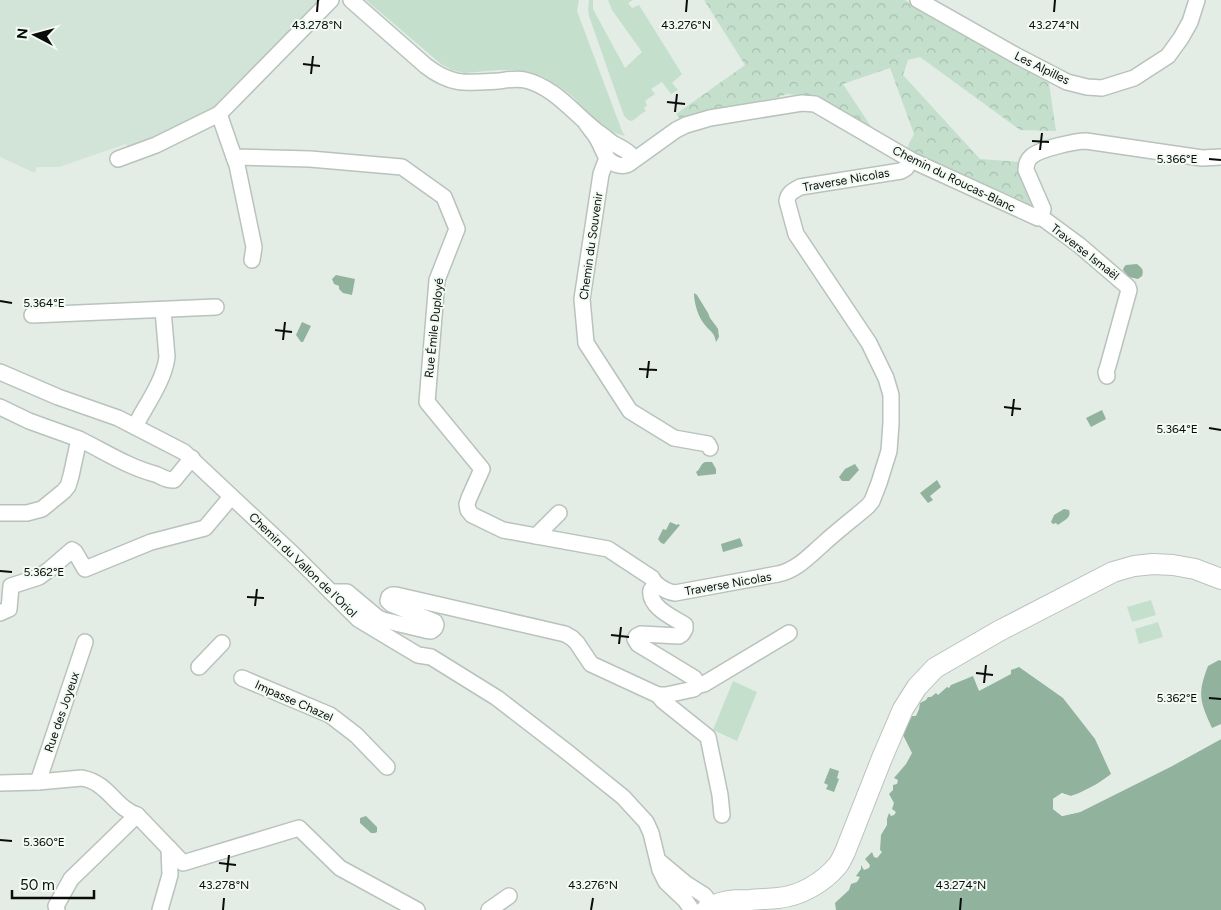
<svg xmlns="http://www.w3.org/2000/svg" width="1221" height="910" viewBox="0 0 1221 910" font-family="Figtree,sans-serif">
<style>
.built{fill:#d2e3d7}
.grass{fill:#c4e0cd}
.forest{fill:url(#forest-crowns)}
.water{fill:#91b29c}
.pier{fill:#e3ede6}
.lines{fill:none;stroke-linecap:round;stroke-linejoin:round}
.minor-casing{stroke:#b9c2bc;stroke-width:18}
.major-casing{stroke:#b9c2bc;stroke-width:22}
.minor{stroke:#fff;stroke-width:15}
.major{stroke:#fff;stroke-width:20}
.ticks{fill:none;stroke:#090c0a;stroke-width:2}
.labels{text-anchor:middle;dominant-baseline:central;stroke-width:4;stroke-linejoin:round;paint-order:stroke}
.street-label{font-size:12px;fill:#090c0a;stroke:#f1faf3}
.ticks-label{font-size:12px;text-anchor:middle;fill:#090c0a;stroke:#f1faf3;stroke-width:4;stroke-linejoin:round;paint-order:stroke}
</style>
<defs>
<pattern id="forest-crowns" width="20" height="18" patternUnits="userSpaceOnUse" patternTransform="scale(1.25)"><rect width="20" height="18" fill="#c4e0cd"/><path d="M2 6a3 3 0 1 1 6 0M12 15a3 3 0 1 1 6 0" fill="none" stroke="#a7bfaf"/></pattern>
</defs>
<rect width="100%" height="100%" fill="#e3ede6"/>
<polygon class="built" points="0,0 325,0 220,109 130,151 126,144 59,167 37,167 35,173 0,157"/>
<g class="grass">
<polygon points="366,0 579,0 577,11 622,131 625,136 608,131 598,123 573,97 560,87 544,77 530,72 516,70 499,70 465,73 452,70 441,64"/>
<path d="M589 0H593V9L625 68 642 52 612 10 608 0H633L628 3 632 8 639 5 682 74 672 83 678 90 671 94 662 82 651 89 655 94 645 101 647 105 644 108 646 111C640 114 637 118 632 121L628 120 624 116 589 16 588 10Z"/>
<polygon points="1151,600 1156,615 1132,622 1127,607"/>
<polygon points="1158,622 1163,637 1139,644 1135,629"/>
<polygon points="733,681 757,692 737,741 713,730"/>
</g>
<polygon class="forest" points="704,0 905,0 1049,83 1056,131 1020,130 920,57 908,60 903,75 980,159 1021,162 1035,207 1030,211 905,152 914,134 890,68 843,84 876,134 806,96 787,94 745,109 682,121 676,114 745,65"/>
<g class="water">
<path d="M1137 264C1142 268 1144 270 1142 276L1138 279 1129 277 1123 270 1124 267 1126 265Z"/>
<polygon points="336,275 355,279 352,295 343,293 339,289 339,286 334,284 332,279"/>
<path d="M694 293 697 295 708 313 710 318 716 326 718 329 719 337 716 342C714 331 710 332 705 325 698 317 694 303 694 293Z"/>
<polygon points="302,322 311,326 303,342 301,342 296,335"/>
<polygon points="1102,410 1106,419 1091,427 1086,418"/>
<path d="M705 462H712L716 469V474L698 476 696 472C701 469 700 464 705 462Z"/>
<polygon points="855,464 859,470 849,481 842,481 839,477 845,469"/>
<polygon points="937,480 941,487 930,496 933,500 928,503 920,493"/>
<path d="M1064 509 1069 510C1072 518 1063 521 1058 525L1056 523 1053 524 1051 522 1054 515Z"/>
<polygon points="670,522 677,525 678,524 680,525 664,544 661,543 658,539 663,529 666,530"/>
<polygon points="740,538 743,546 723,552 721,544"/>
<path d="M1219 660 1221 661V724L1212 728C1200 702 1197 694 1208 666Z"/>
<path d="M1019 667 1063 698 1095 739 1111 774C1102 781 1081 796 1070 796 1067 796 1065 794 1062 793L1053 799V809L1062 816 1080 812 1172 766 1221 739V910H836L835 903 849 890 851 884 857 882 860 877 856 876 861 869V865L864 870 869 868 870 865 865 859 872 852 874 857 877 858 882 852 880 850 881 835 887 825V819L889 813 891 816 894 815 896 812 892 809 894 803 889 794 893 790V785L897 784 898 780 894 778 906 764 912 753 903 735 912 716H916L919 709 920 703 926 700 928 697H931L936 693 938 695 947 687 949 688 951 685 973 676 979 691 1011 674V670Z"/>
<polygon points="830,768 839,771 837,778 839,779 834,792 826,789 828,785 824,783"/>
<polygon points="366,816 377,827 377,832 375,833 371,833 360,823 360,818"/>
</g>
<polygon class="pier" points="1221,737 1221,739 1172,766 1080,812 1062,816 1053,809 1053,799 1062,793 1071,796 1079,793 1097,784 1113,773 1112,776 1099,786 1080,796 1071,798 1062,796 1055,801 1056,808 1062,814 1079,810 1171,764"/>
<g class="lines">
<g class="minor-casing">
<g id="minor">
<path d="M351 0 426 66C452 86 467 83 498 81 507 80 516 78 525 80 555 87 575 115 599 133 604 136 609 141 614 144 620 147 626 150 630 154V163C626 166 623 166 618 165 605 162 604 150 598 140 595 134 590 129 586 123"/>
<polyline points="918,0 1017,56 1067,82 1087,87 1102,88 1134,78 1168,56 1181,38 1190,22 1197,0"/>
<polyline points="219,114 234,157 310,159 402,167 444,197 457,229 437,280 427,402 482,469 469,498 467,504 468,510 472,515 503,530 608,549 652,578 655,583"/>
<polyline points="234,157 237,165 254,247 252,260"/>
<polyline points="607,158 601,174 582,299 586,343 630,411 674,438 708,444 710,448"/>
<polyline points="118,159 156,145 219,114 331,0"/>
<path d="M630 163 676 130 686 125 710 118 802 103 815 104 911 160 1038 218 1041 217 1043 209 1026 170C1026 164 1027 160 1032 156 1040 149 1075 141 1086 141L1202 158 1221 157"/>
<polyline points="1041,217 1079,245 1128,287 1129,290 1108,366 1106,372 1107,376"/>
<polyline points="32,315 216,307"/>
<polyline points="0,372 58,397 118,418 184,452 295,556 358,619 418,655 431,657 497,698 567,752 623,797 646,822 651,833 660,870 666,882 685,900 692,910"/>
<polyline points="0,407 29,421 79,439"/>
<path d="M135 426C146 405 164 381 167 357L163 310"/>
<path d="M0 513H27L42 509 64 491 68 486 71 476 79 439C104 451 128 467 155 474 161 476 167 481 174 480L192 458"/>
<polyline points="536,536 559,513"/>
<path d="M331 592H347L378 618 383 620 425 630 431 631 435 628 436 625 435 622 391 604 388 601 389 597 392 595H396L565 634 572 638 577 643 591 664 658 695H666L694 689 696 686 697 682 694 678 638 644 635 639 637 636 641 634 679 636 682 634 685 629V625C674 618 648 607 651 590 652 589 655 583 655 583 661 588 667 592 675 593L778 574C797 570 809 556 823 544 837 531 853 519 868 506L872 501 879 483 889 451 891 423V395L886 378 869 343 796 234 787 201C788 193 793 191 800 187L901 171 906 168 911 160"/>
<polyline points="0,613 9,609 11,586 39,577 50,569 72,550 75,552 85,569 151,542 205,528 231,497"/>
<polyline points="199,667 222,643"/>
<polyline points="242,678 330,715 356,735 387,767"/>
<polyline points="696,686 704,684 789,633"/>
<polyline points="658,695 663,701 708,737 720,795 722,815"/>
<polyline points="38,782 85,642"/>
<path d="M0 783 38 782 82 778C109 783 115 808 137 815L183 863 299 828 340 868 417 910"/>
<polyline points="660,862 685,883 704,895 712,905 712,910"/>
<polyline points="57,910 56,906 71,879 137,815"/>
<polyline points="160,910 170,875 169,848"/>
<polyline points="489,910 509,896"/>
</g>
</g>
<g class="major-casing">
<path id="major" d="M706 910C719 900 734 900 750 900 759 899 769 899 778 898 800 896 823 883 838 865 841 861 843 856 845 852L882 758 903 709 917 687 935 668 999 631 1113 572 1134 566 1153 564 1173 565 1195 569 1221 579"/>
</g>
<use href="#minor" class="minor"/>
<use href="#major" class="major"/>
</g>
<path class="ticks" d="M317 12 318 0M686 12 687 0M1054 12 1055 0M303 64 320 66M311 74 313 56M667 102 685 104M675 112 677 94M1032 141 1049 142M1040 150 1042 133M1209 159 1221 160M0 301 12 303M275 330 292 332M283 340 285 322M639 369 657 370M647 378 649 361M1004 407 1021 409M1012 416 1014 399M1209 428 1221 430M0 571 12 572M247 597 264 598M255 606 257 589M611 635 629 637M619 644 621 627M976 673 993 675M984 683 986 665M1209 698 1221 699M0 840 12 841M219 863 236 865M227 872 229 855M223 910 224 898M591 910 593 898M960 910 961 898"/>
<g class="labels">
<g class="street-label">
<text transform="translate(1042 68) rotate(26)">Les Alpilles</text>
<text transform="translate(954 179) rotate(26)">Chemin du Roucas-Blanc</text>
<text transform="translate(846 180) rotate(-10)">Traverse Nicolas</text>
<text transform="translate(591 246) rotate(-82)">Chemin du Souvenir</text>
<text transform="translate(1085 252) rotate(38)">Traverse Ismaël</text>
<text transform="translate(434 328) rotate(-84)">Rue Émile Duployé</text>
<text transform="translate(303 565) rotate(44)">Chemin du Vallon de l'Oriol</text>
<text transform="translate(728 584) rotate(-10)">Traverse Nicolas</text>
<text transform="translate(294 701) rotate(24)">Impasse Chazel</text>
<text transform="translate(62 712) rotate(-71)">Rue des Joyeux</text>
</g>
</g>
<g class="ticks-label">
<text x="317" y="29">43.278°N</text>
<text x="686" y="29">43.276°N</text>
<text x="1054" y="29">43.274°N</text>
<text x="1177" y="163">5.366°E</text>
<text x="44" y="307">5.364°E</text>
<text x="1177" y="433">5.364°E</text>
<text x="44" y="576">5.362°E</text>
<text x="1177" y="702">5.362°E</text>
<text x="44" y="846">5.360°E</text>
<text x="224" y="889">43.278°N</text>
<text x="593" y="889">43.276°N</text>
<text x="961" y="889">43.274°N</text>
</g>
<g transform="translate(35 35) rotate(276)" stroke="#f1faf3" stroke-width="4" paint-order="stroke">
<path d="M0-4L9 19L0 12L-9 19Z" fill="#090c0a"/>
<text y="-8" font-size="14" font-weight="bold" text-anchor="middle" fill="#090c0a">N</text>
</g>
<path d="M12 890v8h82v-8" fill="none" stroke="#090c0a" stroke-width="2.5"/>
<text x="20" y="890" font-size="15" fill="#090c0a" stroke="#f1faf3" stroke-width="4" paint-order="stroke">50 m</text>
</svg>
